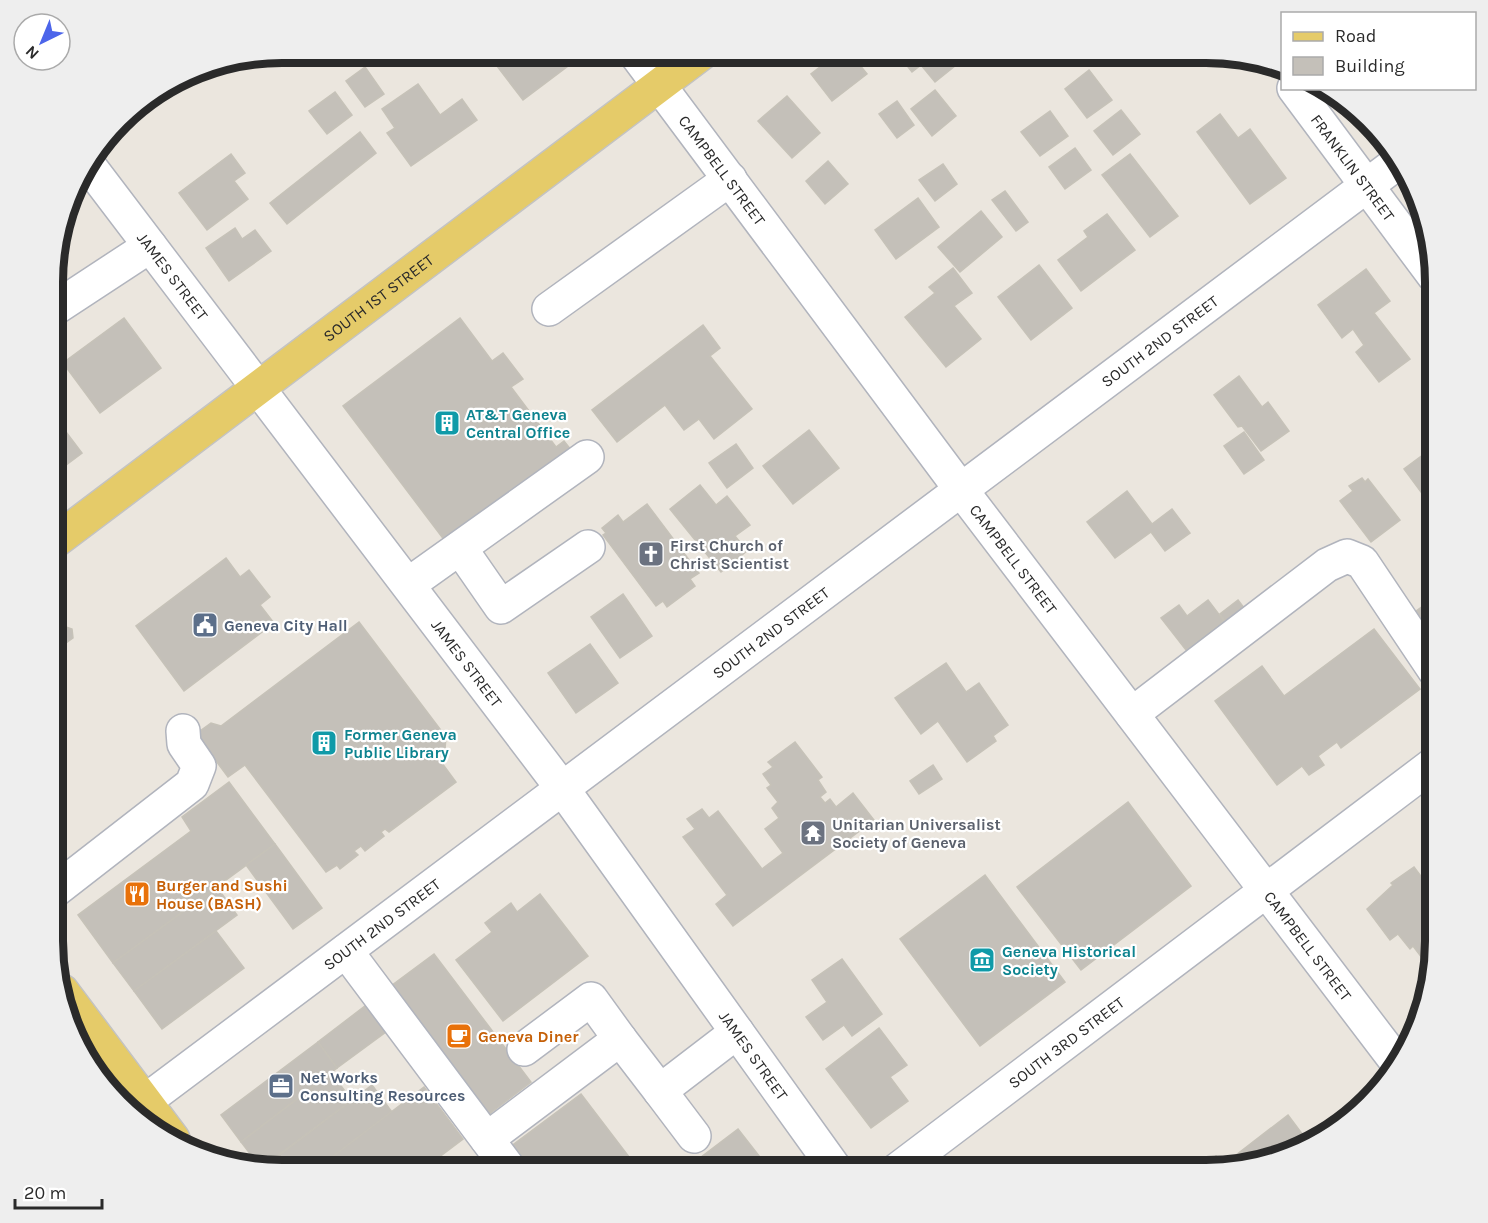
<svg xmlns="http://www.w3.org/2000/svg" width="1488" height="1223" viewBox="0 0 1488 1223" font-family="Karla,sans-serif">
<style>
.building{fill:#c4c0b9;stroke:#c6c2b8;stroke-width:1.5}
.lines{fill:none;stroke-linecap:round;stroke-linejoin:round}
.minor-casing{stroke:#b1b4bd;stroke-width:36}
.major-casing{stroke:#c3c3c3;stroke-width:36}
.minor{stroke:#fff;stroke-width:33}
.major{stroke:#e5cb69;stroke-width:33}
.labels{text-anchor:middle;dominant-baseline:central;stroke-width:4.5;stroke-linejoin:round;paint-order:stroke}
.street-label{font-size:16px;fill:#2a2a2a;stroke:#fff}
.culture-label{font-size:16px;font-weight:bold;fill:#0d838f;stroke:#fff;text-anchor:start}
.worship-label{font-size:16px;font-weight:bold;fill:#5b616d;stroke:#fff;text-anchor:start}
.service-label{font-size:16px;font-weight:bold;fill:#4e5e75;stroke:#fff;text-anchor:start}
.food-label{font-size:16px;font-weight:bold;fill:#c56008;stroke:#fff;text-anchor:start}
.rim{fill:none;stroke:#2a2a2a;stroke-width:8}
</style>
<rect width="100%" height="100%" fill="#ebe6de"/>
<g class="building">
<polygon points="487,53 559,53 568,66 523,100"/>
<polygon points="838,53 850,53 867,74 832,101 811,74"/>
<polygon points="897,53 944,53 955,66 935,82 921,65 912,72"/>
<polygon points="365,67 384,94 365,107 346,81"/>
<polygon points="1089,70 1112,100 1087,118 1065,89"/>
<polygon points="418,84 440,115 462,99 477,120 411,166 387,133 395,128 382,109"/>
<polygon points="935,90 956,116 932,136 911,109"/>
<polygon points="335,92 352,115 327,134 309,111"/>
<polygon points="787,96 820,133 792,158 758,121"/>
<polygon points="897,101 914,125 897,138 879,114"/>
<polygon points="1121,110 1140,134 1113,155 1094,131"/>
<polygon points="1050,111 1068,136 1040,156 1021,132"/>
<polygon points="1220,114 1238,138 1250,129 1286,178 1250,204 1197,132"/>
<polygon points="360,132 376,153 287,224 270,203"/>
<polygon points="1075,148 1091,170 1065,189 1049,167"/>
<polygon points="231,154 245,173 234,181 248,199 207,230 179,193"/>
<polygon points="1130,154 1178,216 1150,237 1102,175"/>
<polygon points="828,161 848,184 825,204 806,181"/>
<polygon points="943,164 957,184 935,201 919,180"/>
<polygon points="1005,191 1028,222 1016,231 992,200"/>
<polygon points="918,198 939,227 896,259 875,230"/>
<polygon points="981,211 1002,237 960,272 938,247"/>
<polygon points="1107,214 1135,250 1081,291 1058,260 1088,237 1084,231"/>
<polygon points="235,228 242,239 255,230 271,251 229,281 206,248"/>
<polygon points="1039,265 1072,308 1031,340 998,297"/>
<polygon points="953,268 972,293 954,306 981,339 946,367 905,317 935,293 929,287"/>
<polygon points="1366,269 1390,301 1374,313 1410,359 1379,382 1356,352 1364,345 1353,329 1342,338 1318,305"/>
<polygon points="124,318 161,368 100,413 63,363"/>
<polygon points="460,318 492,361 503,353 523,379 511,387 556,447 564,441 572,451 448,545 343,406"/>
<polygon points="703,325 720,348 710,356 752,409 714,439 699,419 684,430 665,405 617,442 592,410"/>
<polygon points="1239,376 1262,407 1268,402 1289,431 1261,451 1242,426 1238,427 1214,395"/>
<polygon points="54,416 82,453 54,474"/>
<polygon points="809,430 839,468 793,504 763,466"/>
<polygon points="1244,432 1264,460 1244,474 1224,446"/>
<polygon points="736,444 753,468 727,488 709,463"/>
<polygon points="1435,446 1435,511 1404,469"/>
<polygon points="1362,478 1365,482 1368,479 1400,520 1371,542 1340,501 1353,491 1349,486"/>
<polygon points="700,485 716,505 727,496 750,525 735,536 747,551 721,572 670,509"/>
<polygon points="1127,491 1152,524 1172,509 1190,533 1165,551 1151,532 1115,558 1087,522"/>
<polygon points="647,504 699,573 690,579 695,586 667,607 663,601 656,606 603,535 606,533 602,528 618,515 623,522"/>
<polygon points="226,558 240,577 249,570 270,597 260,605 274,623 184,691 136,626"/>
<polygon points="623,594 652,636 620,658 591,617"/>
<polygon points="1435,597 1435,639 1415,612"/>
<polygon points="1208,600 1224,621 1186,650 1161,618 1179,605 1187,616"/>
<polygon points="1238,600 1251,617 1232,631 1220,614"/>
<polygon points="359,622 446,737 445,749 436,755 456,782 389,832 385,829 381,832 384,836 365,851 361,846 354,851 358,855 340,869 337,865 326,872 245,765 228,777 196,734 211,723 221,726"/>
<polygon points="63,626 72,629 73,638 66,643 58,640 56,632"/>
<polygon points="1374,629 1420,689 1341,748 1337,742 1318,756 1324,765 1309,775 1302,766 1277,785 1215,701 1262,666 1284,696"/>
<polygon points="590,644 618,683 576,713 548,673"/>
<polygon points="946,663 966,692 979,683 1008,725 993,736 996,741 967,762 938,721 921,734 895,698"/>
<polygon points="795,742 822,777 818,780 826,792 820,797 825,803 830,799 836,807 853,793 874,820 733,926 716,904 727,895 683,837 695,829 687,819 702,809 709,818 718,811 762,869 783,853 765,829 779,818 772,808 778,802 767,788 771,785 763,774 773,767 768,762"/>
<polygon points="933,765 942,779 919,794 910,781"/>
<polygon points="229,782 275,844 113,963 78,915 191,831 182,817"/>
<polygon points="1128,802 1191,886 1081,970 1017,887"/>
<polygon points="275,844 322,908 293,929 246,865"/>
<polygon points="1414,867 1435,895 1435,956 1432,967 1429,967 1413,946 1410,949 1398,934 1390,940 1367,909 1393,885 1391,883"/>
<polygon points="985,875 1065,982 980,1046 900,939"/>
<polygon points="217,887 237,915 134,991 113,963"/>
<polygon points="540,894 588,956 503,1021 456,960 492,932 485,923 511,903 517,912"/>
<polygon points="216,931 244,968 162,1029 134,991"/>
<polygon points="434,954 531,1082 484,1118 387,989"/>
<polygon points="842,959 882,1014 852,1036 844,1025 823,1040 806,1017 827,1002 812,980"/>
<polygon points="374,999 394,1026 337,1068 318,1042"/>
<polygon points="879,1028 907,1065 890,1077 908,1101 871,1128 826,1069"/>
<polygon points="318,1042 337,1068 241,1142 221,1115"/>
<polygon points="331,1073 352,1100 261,1168 241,1142"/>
<polygon points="372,1085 392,1112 315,1170 261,1169"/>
<polygon points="424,1087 463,1139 422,1170 315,1170"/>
<polygon points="581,1094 639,1170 521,1170 506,1150"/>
<polygon points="1288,1115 1309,1143 1294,1153 1197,1170 1216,1156 1223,1165"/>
<polygon points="738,1129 770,1170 684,1170"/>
</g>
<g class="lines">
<g class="minor-casing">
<g id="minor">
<path id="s1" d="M635 53 962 491 1396 1061"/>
<path id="s2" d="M1294 88 1434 276"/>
<path id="s3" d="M87 163 562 788 836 1170"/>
<polyline points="54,309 150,246"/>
<polyline points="549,309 730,179"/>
<polyline points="460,548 501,607 588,547"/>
<polyline points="409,584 587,457"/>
<polyline points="1132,714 1327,565 1347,556 1362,562 1435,671"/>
<polyline points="53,892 192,784 199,766 184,744 183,731"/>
<polyline points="346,951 510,1170"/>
<polyline points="524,1049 591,999 620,1039"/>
<polyline points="660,1091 694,1136"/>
<path id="s4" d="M132 1111 1397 163"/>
<polyline points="487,1139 620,1039 660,1091 737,1032"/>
<path id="s5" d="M897 1170 1435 763"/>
</g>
</g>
<g class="major-casing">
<g id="major">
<path id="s6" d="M54 542 702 53"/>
<polyline points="62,991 173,1139"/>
</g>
</g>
<use href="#minor" class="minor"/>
<use href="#major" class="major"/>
</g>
<defs>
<g id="building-square" transform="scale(1.35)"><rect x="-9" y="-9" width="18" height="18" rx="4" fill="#0f9aa8" stroke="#fff"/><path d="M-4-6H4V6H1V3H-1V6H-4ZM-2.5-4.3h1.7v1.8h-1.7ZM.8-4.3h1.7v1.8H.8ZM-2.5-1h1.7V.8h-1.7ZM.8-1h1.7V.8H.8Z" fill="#fff"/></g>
<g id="church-square" transform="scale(1.35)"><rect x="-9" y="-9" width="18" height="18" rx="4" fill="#6b7280" stroke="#fff"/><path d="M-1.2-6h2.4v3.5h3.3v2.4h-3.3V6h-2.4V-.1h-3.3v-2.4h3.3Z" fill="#fff"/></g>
<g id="civic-square" transform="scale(1.35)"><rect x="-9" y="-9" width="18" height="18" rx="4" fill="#5c6f8a" stroke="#fff"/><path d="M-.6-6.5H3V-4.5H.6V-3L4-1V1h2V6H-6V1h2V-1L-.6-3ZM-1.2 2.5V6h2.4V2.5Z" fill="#fff"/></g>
<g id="temple-square" transform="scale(1.35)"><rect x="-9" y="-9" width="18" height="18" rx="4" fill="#6b7280" stroke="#fff"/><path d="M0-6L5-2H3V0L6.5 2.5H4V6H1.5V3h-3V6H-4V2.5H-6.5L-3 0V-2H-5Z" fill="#fff"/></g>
<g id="restaurant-square" transform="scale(1.35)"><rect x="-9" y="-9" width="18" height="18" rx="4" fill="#e8710a" stroke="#fff"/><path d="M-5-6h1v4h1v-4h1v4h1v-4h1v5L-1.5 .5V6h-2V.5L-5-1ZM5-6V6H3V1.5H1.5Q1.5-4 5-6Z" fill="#fff"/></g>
<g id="museum-square" transform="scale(1.35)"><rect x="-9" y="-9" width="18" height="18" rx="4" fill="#0f9aa8" stroke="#fff"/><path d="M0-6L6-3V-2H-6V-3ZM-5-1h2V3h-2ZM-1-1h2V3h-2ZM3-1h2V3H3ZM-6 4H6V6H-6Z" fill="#fff"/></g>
<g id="cafe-square" transform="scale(1.35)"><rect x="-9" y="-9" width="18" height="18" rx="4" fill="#e8710a" stroke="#fff"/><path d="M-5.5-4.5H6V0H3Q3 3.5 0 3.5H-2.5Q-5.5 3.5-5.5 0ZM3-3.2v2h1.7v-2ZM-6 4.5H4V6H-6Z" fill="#fff"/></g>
<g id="office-square" transform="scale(1.35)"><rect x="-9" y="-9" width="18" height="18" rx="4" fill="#5c6f8a" stroke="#fff"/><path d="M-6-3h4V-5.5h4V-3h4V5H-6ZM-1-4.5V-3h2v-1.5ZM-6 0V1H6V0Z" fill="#fff"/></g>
</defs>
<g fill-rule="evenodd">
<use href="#building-square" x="447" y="423"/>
<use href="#church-square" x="651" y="554"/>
<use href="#civic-square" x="205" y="625"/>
<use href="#building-square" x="324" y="743"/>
<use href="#temple-square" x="813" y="833"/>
<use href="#restaurant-square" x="137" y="894"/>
<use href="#museum-square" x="982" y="960"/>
<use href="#cafe-square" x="459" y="1036"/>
<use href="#office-square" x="281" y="1086"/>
</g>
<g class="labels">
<g class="street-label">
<text stroke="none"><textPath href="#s2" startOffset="99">FRANKLIN STREET</textPath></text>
<text stroke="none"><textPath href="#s1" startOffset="146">CAMPBELL STREET</textPath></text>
<text stroke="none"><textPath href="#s3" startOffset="142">JAMES STREET</textPath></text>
<text stroke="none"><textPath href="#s6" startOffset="406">SOUTH 1ST STREET</textPath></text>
<text stroke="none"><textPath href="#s4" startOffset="1284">SOUTH 2ND STREET</textPath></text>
<text stroke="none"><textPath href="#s1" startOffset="632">CAMPBELL STREET</textPath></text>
<text stroke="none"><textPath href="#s4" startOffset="798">SOUTH 2ND STREET</textPath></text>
<text stroke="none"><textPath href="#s3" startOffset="628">JAMES STREET</textPath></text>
<text stroke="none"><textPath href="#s4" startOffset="312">SOUTH 2ND STREET</textPath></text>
<text stroke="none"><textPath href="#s1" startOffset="1118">CAMPBELL STREET</textPath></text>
<text stroke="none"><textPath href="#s5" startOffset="212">SOUTH 3RD STREET</textPath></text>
<text stroke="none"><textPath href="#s3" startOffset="1114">JAMES STREET</textPath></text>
</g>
<g class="culture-label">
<text x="466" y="414">AT&amp;T Geneva<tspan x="466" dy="18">Central Office</tspan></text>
<text x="344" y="734">Former Geneva<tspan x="344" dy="18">Public Library</tspan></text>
<text x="1002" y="951">Geneva Historical<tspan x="1002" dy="18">Society</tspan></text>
</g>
<g class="worship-label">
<text x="670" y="545">First Church of<tspan x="670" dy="18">Christ Scientist</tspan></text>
<text x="832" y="824">Unitarian Universalist<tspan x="832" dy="18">Society of Geneva</tspan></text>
</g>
<g class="service-label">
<text x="224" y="625">Geneva City Hall</text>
<text x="300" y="1077">Net Works<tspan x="300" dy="18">Consulting Resources</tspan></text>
</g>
<g class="food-label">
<text x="156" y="885">Burger and Sushi<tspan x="156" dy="18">House (BASH)</tspan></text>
<text x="478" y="1036">Geneva Diner</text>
</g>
</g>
<path d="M0 0H1488V1223H0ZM282 63H1206A219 219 0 0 1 1425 282V941A219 219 0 0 1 1206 1160H282A219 219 0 0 1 63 941V282A219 219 0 0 1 282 63Z" fill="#eee" fill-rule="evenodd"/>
<path class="rim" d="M282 63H1206A219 219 0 0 1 1425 282V941A219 219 0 0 1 1206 1160H282A219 219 0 0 1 63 941V282A219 219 0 0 1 282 63Z"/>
<rect x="1281" y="12" width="195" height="78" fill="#ffffff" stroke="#aaaaaa" stroke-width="1.5"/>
<rect x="1293" y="32" width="30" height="9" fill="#e5cb69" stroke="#aaaaaa" stroke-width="1.5"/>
<text x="1335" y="42" font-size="18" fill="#2a2a2a">Road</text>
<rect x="1293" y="57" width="30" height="18" fill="#c4c0b9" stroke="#aaaaaa" stroke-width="1.5"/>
<text x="1335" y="72" font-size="18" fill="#2a2a2a">Building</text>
<g transform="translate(42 42) rotate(223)"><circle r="28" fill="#ffffff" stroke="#aaaaaa" stroke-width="1.5"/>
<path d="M0-4.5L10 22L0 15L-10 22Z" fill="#4c65ea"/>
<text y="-9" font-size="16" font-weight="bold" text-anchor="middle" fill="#2a2a2a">N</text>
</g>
<path d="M15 1199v9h87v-9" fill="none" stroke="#2a2a2a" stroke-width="3"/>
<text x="24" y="1199" font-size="18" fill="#2a2a2a" stroke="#ffffff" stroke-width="4.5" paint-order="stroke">20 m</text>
</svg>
